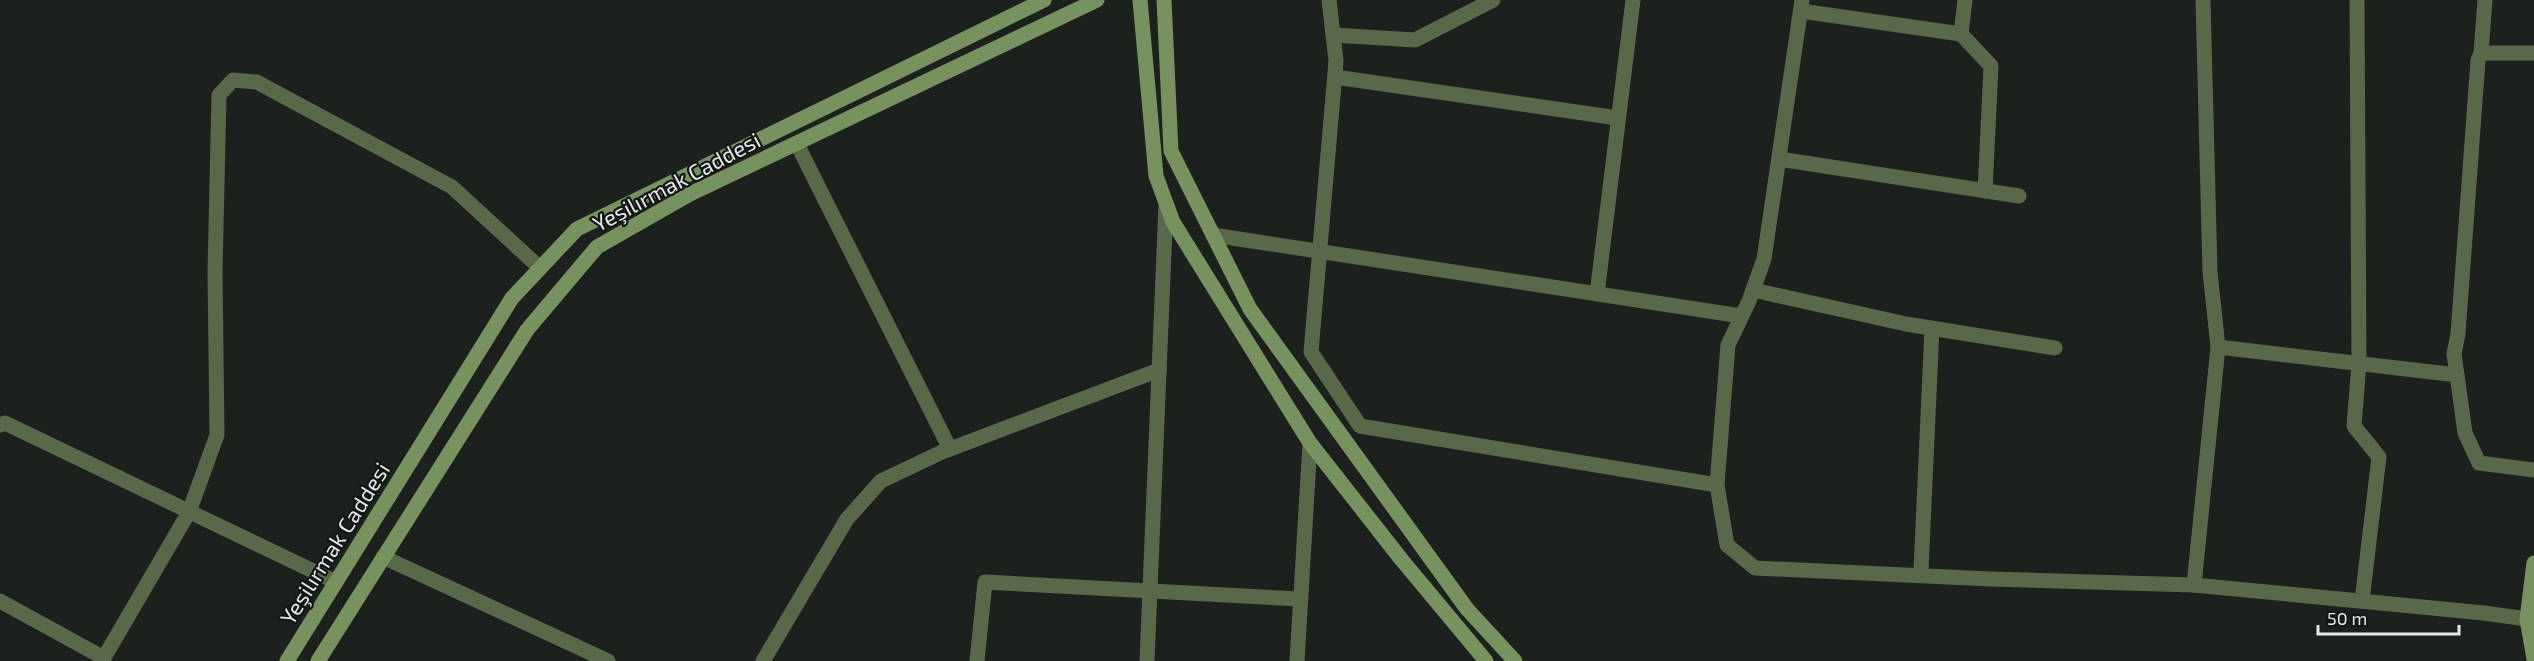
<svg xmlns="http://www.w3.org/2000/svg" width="2534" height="661" viewBox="0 0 2534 661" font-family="'Exo 2',sans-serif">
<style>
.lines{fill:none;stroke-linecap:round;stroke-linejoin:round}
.street{stroke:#586849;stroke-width:15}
.secondary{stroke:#77925f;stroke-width:15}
.labels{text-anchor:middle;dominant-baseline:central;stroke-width:4.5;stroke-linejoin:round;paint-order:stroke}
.street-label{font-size:22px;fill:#e5e9e7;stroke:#131715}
</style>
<rect width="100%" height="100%" fill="#1c211e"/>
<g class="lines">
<g class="street">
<polyline points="1329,0 1336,61 1311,352 1360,426 1717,485"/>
<polyline points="1802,0 1764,259 1749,301 1728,345 1717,485 1727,545 1755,568 1990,579 2194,585 2484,613 2527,619"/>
<polyline points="2203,0 2210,272 2218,347"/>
<polyline points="2357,0 2359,364 2354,426 2379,457 2362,601"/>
<polyline points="1801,11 1961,34 1965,0"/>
<polyline points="1961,34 1991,66 1985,191"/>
<polyline points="1333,35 1415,40 1493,0"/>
<polyline points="2481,53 2534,53"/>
<polyline points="1335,77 1618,118"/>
<polyline points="797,144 950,449"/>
<polyline points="1779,159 2019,196"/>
<polyline points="1213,235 1741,316"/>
<polyline points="1753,290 1906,324 2055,348"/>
<polyline points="1597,294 1633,0"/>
<polyline points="2457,375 2454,354 2458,334 2478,60 2481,53 2485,0"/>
<polyline points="0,425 5,423 336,582"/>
<polyline points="383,557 608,661"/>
<polyline points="1921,570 1932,328"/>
<polyline points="2194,585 2218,347 2457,375 2465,433 2479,463 2534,470"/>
<polyline points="0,601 104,658"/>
<polyline points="102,661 189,512 217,435 215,272 219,95 233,80 257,82 452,187 540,268"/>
<polyline points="763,661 847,519 881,481 942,452 1159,370"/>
<polyline points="977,661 985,582 1299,599"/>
<polyline points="1147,661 1166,204"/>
<polyline points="1297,661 1310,443"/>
</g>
<g class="secondary">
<polyline points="1140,0 1156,176 1173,222 1310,443 1401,559 1486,661"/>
<polyline points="1164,0 1171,151 1250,309 1467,609 1515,661"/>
<polyline points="2534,563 2527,619 2534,659"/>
<polyline points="287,661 512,298 577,229 1044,0"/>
<polyline points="318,661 527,330 597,247 690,194 1097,0"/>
</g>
</g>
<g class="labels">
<g class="street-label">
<text transform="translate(676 181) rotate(-28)">Yeşilırmak Caddesi</text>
<text transform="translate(334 543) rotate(-58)">Yeşilırmak Caddesi</text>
</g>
</g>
<path d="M2318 625v9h141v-9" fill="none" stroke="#e5e9e7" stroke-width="3"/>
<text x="2327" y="625" font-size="18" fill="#e5e9e7" stroke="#131715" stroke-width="4.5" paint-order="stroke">50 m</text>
</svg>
